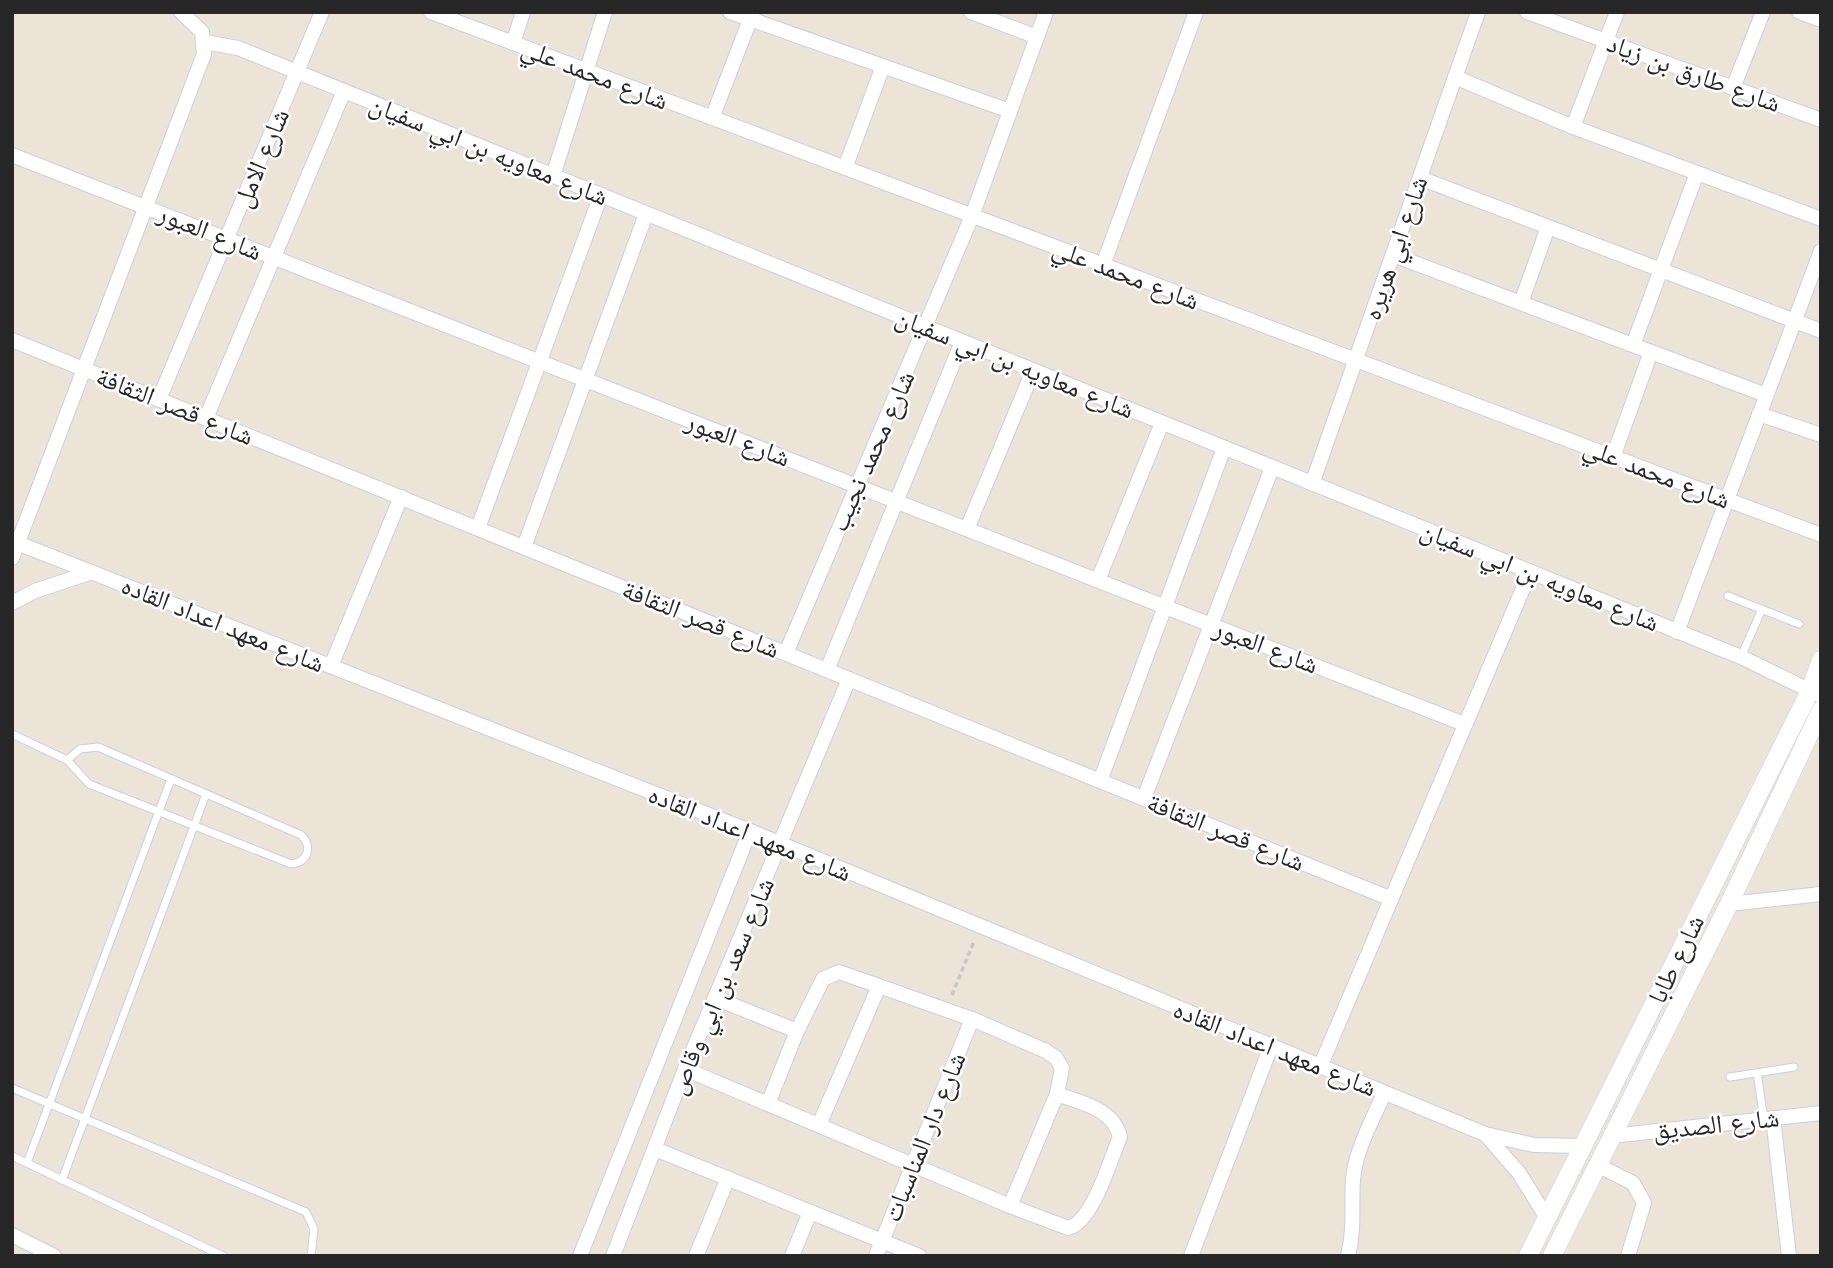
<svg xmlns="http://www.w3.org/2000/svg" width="1833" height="1268" viewBox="0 0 1833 1268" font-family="Jost,'Noto Naskh Arabic',sans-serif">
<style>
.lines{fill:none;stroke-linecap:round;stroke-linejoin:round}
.service-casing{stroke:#cccee1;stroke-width:9}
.minor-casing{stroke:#cccee1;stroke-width:16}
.tertiary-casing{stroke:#cccee1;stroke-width:19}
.path{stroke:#c7c7c7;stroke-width:3.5;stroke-dasharray:5 3.5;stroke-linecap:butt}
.service{stroke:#fff;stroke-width:7}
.minor{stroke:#fff;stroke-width:14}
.tertiary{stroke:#fff;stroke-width:18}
.labels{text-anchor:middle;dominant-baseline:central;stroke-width:5;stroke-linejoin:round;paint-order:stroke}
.street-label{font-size:26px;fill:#272727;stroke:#fff}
</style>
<rect width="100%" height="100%" fill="#ebe4d7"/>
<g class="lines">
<g class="service-casing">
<g id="service">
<polyline points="1728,596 1799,624"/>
<polyline points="1741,657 1762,609"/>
<path d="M12 734 67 760 89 784 291 864C308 862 313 847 301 835L98 747 80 749 67 760"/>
<polyline points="1757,1073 1764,1119"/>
<polyline points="1730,1077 1794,1067"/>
<polyline points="12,1088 306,1212 314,1229 311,1256"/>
<polyline points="12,1156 223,1256"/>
<polyline points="27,1163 171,779"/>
<polyline points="62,1180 206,794"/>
</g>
</g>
<g class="minor-casing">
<g id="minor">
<polyline points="431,12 1821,535"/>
<polyline points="730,12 1010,111"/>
<polyline points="971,12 1037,37"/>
<polyline points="1527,12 1821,120"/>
<polyline points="1799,12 1821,20"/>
<polyline points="205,42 238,48 1741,657 1821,696"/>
<polyline points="513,43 523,12"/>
<polyline points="1455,77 1573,127 1821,219"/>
<polyline points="1733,88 1763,12"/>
<polyline points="712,118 753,12"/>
<polyline points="1573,127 1617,12"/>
<polyline points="12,155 1464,724"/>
<polyline points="845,168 883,66"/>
<polyline points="553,176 605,12"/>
<polyline points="1420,178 1821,331"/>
<polyline points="1393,255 1766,395"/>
<polyline points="1103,265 1196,12"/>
<polyline points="1521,303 1548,227"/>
<polyline points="12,340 1389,898"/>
<polyline points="1633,345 1697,173"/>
<polyline points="159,399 322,12"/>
<polyline points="1759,414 1821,435"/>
<polyline points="206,418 344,91"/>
<polyline points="1613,457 1651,352"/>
<polyline points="1312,484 1478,12"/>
<polyline points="478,528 601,195"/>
<polyline points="967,529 1033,371"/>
<polyline points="12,541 750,831 1485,1134 1534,1145 1583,1146"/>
<polyline points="524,547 646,214"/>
<polyline points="12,558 204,54 202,32 181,12"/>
<polyline points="1098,580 1162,423"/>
<polyline points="12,603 35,591 92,572"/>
<polyline points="1677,632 1821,251"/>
<polyline points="786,653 972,216 1046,12"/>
<polyline points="331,666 401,497"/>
<polyline points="827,670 962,342"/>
<polyline points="1100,781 1224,448"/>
<polyline points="1144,798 1272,468"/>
<polyline points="1729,904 1821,894"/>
<polyline points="715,998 797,1031"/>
<polyline points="1320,1067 1530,572"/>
<path d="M685 1069 1010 1206 1068 1228C1093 1222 1110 1160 1120 1137 1113 1108 1081 1103 1057 1094"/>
<polyline points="768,1104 797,1031 823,979 839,972 879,986"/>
<polyline points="1773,1118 1789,1256"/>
<polyline points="819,1125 879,986 972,1019 1046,1051 1056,1058 1062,1068 1057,1094 1010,1206"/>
<polyline points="1486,1135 1519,1173 1547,1218"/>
<polyline points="1612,1136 1821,1113"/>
<polyline points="655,1149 919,1256"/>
<polyline points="1597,1165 1633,1183 1644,1203 1628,1256"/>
<polyline points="12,1235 54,1256"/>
<polyline points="580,1256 750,831"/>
<polyline points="613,1256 685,1069 849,679"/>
<polyline points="696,1256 728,1178"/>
<polyline points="792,1256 810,1212"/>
<polyline points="876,1256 972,1019"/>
<polyline points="1191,1256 1271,1046"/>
<path d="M1348 1256C1355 1226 1351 1208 1353 1180 1355 1150 1373 1120 1384 1093"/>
</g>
</g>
<g class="tertiary-casing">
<g id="tertiary">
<polyline points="1528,1256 1810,691 1821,660"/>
<polyline points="1552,1256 1729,904 1821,710"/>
</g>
</g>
<polyline class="path" points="952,995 974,941"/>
<use href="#service" class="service"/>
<use href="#minor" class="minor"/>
<use href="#tertiary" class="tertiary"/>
</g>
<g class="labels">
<g class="street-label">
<text transform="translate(1694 73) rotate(20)">شارع طارق بن زياد</text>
<text transform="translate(595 74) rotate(21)">شارع محمد علي</text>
<text transform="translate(489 150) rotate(22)">شارع معاويه بن ابي سفيان</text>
<text transform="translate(261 158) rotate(-67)">شارع الامل</text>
<text transform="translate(210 232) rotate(22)">شارع العبور</text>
<text transform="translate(1395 248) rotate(-71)">شارع ابي هريره</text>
<text transform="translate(1126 274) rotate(21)">شارع محمد علي</text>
<text transform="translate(1015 363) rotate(22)">شارع معاويه بن ابي سفيان</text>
<text transform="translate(175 406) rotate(22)">شارع قصر الثقافة</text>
<text transform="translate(738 439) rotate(21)">شارع العبور</text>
<text transform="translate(872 451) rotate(-66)">شارع محمد نجيب</text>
<text transform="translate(1657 473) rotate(21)">شارع محمد علي</text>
<text transform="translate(1540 576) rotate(22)">شارع معاويه بن ابي سفيان</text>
<text transform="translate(701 619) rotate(22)">شارع قصر الثقافة</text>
<text transform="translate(223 624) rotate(22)">شارع معهد اعداد القاده</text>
<text transform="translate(1266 646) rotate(21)">شارع العبور</text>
<text transform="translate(1226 832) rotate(22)">شارع قصر الثقافة</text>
<text transform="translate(750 833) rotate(22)">شارع معهد اعداد القاده</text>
<text transform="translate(1676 959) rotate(-64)">شارع طابا</text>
<text transform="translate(721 986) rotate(-67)">شارع سعد بن ابي وقاص</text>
<text transform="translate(1275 1048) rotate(22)">شارع معهد اعداد القاده</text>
<text transform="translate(1716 1124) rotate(-6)">شارع الصديق</text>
<text transform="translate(924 1137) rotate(-68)">شارع دار المناسبات</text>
</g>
</g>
<rect width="1833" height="1268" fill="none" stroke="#272727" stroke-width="28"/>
</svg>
